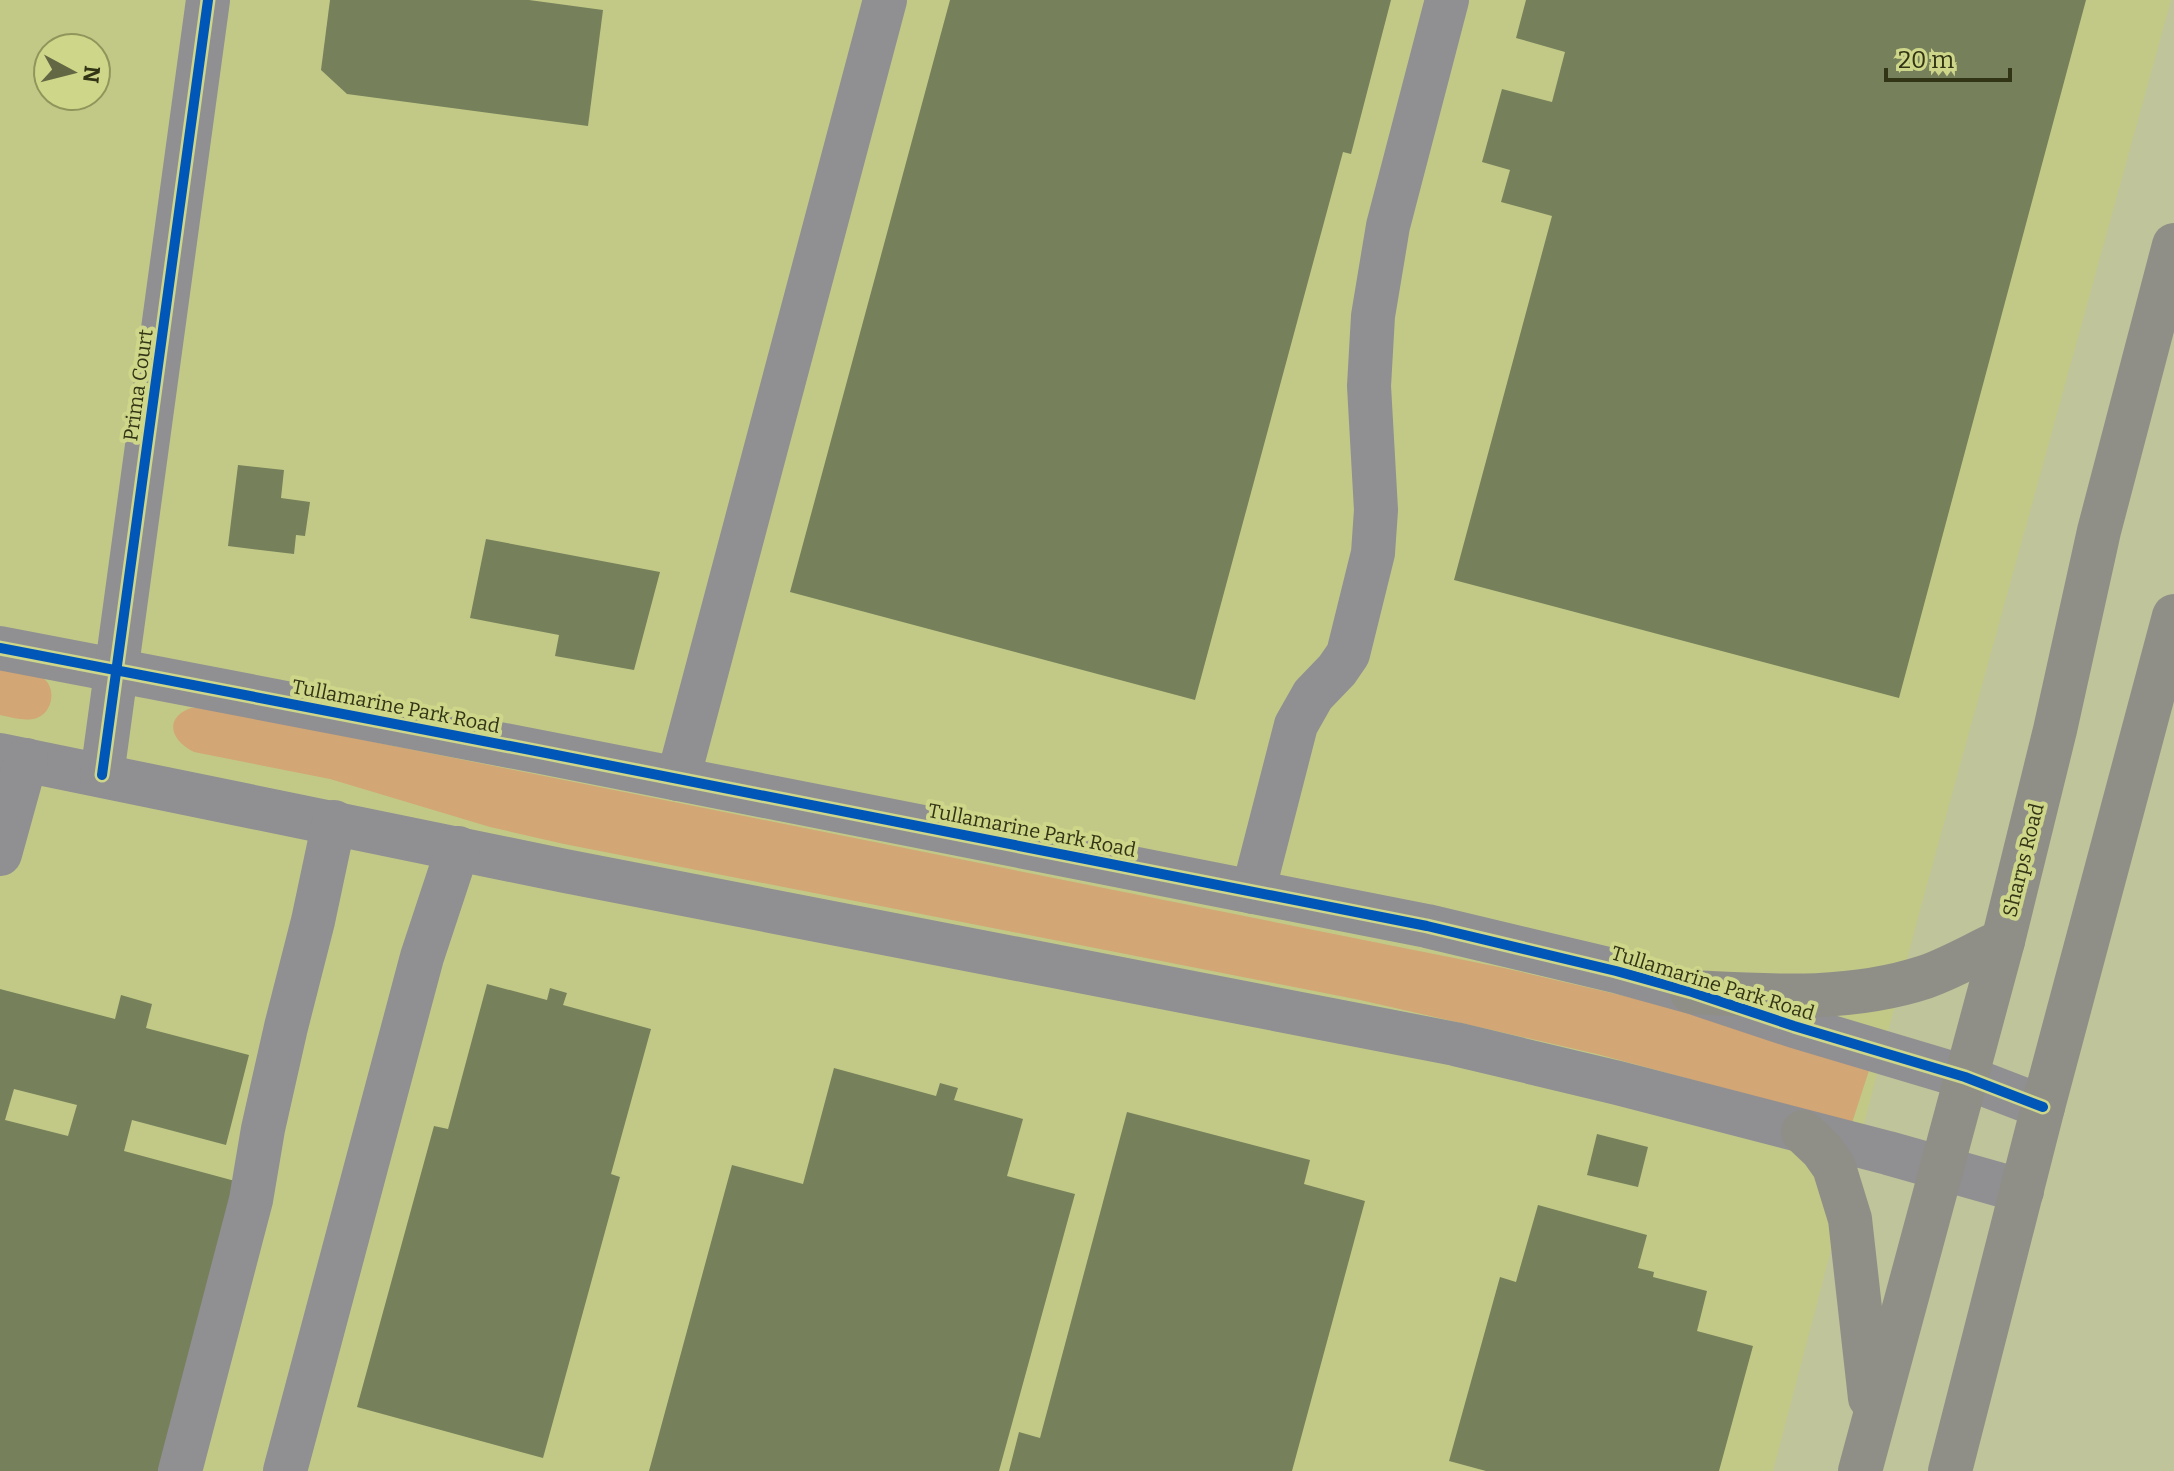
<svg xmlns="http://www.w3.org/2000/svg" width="2174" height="1471" viewBox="0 0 2174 1471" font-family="Bitter,serif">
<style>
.built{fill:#c2c987;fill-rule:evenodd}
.green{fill:#d2a675}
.building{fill:#76805b;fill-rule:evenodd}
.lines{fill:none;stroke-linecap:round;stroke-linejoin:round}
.minor{stroke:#908f92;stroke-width:44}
.major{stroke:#908f87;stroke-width:44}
.cycleway-casing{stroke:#ced689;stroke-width:15}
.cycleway{stroke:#0057b8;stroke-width:10}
.labels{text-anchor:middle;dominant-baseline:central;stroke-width:8;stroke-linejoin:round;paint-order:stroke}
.street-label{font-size:20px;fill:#323515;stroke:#ced689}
</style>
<rect width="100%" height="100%" fill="#c0c49a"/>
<path class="built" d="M0 0H2171L1920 910 1773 1471H0ZM48 48H96V96H48Z"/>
<g class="green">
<path d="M0 669 43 678C58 689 52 716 33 719 22 721 11 717 0 715Z"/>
<path d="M191 708H200L299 727 1504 968 1659 1004 1872 1061 1852 1123 1597 1054 1360 1000 564 844 490 827 330 779 194 752C171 741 163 718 191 708Z"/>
</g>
<g class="building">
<polygon points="330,0 529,0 603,10 588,126 347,94 321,70"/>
<polygon points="950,0 1391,0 1351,154 1343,152 1195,700 790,592"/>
<polygon points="1526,0 2086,0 1899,698 1454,580 1552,216 1501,202 1510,170 1482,162 1502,89 1552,102 1565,52 1516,38"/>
<polygon points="238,465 284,470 281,498 310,502 305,536 296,535 294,554 228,546"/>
<polygon points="486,539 660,572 634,670 555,656 559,635 470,618"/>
<polygon points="487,984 547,1000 550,988 567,993 563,1005 651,1029 611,1174 620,1177 543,1458 357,1407 434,1126 448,1129"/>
<path d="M0 989 115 1019 121 995 152 1004 146 1028 249 1055 226 1145 132 1120 124 1151 235 1181 158 1471H0ZM14 1089 77 1105 68 1136 5 1120Z"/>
<polygon points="834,1068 936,1096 940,1083 958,1088 954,1100 1023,1119 1007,1176 1075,1194 999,1471 649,1471 732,1165 803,1184"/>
<polygon points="1127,1112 1310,1160 1304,1184 1365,1201 1292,1471 1009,1471 1019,1432 1040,1438"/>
<polygon points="1597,1134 1648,1147 1638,1187 1587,1175"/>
<polygon points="1538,1205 1647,1235 1638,1268 1654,1272 1653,1277 1707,1291 1697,1331 1753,1346 1719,1471 1486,1471 1449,1461 1500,1277 1516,1282"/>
</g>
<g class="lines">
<g class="minor">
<polyline points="0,648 541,752 1427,926 1616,971 1692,992 1794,1026 1965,1077 2043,1107"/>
<polyline points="0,755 565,871 1455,1044 1618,1083 1888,1153 2022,1191"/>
<polyline points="102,775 208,0"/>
<polyline points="678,779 885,0"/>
<polyline points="0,854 26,760"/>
<polyline points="1253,892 1296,725 1313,695 1337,670 1348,654 1373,553 1376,510 1369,386 1373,316 1388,226 1447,0"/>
<polyline points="180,1471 251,1200 263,1129 286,1027 313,921 334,822"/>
<polyline points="285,1471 422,957 458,848"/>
</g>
<g class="major">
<path d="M1692 992C1770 996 1849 1002 1925 977 1951 968 1978 952 2003 941"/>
<polyline points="1803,1132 1822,1150 1834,1167 1850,1219 1870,1398"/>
<polyline points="1860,1471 2003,941 2055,730 2099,531 2174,245"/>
<polyline points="1950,1471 2043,1107 2174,616"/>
</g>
<g class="cycleway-casing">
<g id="cycleway">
<polyline points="0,648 541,752 1427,926 1616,971 1692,992 1794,1026 1965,1077 2043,1107"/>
<polyline points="102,775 208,0"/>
</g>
</g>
<use href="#cycleway" class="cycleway"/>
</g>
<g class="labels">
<g class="street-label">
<text transform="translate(138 385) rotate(-82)">Prima Court</text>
<text transform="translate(396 706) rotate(11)">Tullamarine Park Road</text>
<text transform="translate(1032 830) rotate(11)">Tullamarine Park Road</text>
<text transform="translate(2023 860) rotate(-76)">Sharps Road</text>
<text transform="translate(1713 983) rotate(17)">Tullamarine Park Road</text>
</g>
</g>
<g transform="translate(72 72) rotate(97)"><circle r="38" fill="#ced689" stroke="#90965b" stroke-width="2"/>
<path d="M0-6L14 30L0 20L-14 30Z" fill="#646744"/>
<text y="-12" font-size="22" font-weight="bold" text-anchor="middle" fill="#323515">N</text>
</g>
<path d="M1886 68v12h124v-12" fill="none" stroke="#323515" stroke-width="4"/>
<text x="1898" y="68" font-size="24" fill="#323515" stroke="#ced689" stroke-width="6" paint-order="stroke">20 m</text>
</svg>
